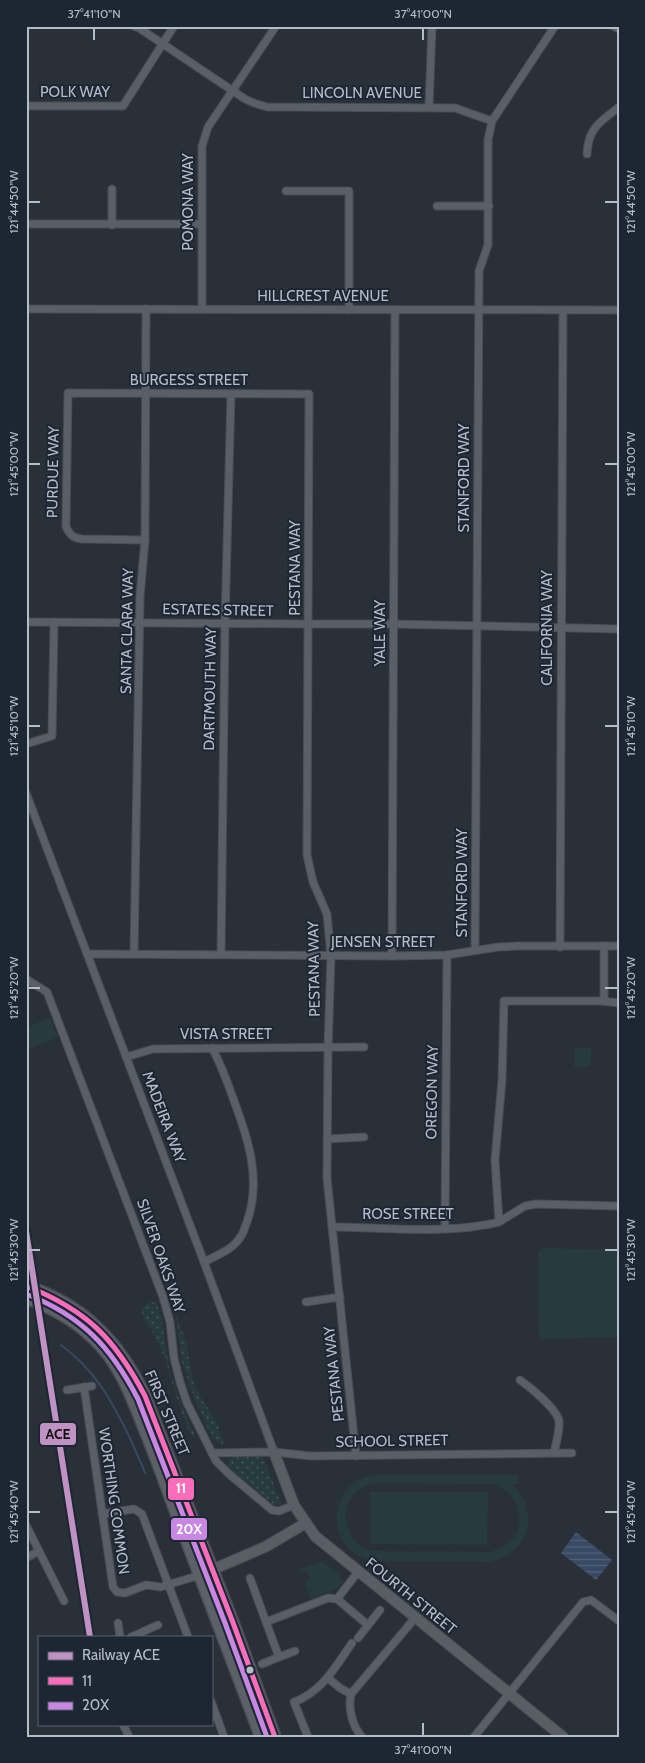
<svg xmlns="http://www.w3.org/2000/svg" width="645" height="1763" viewBox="0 0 645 1763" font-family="Cabin,sans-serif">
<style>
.grass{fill:url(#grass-dots)}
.garden{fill:#273a3e;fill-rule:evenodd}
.water{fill:url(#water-rules)}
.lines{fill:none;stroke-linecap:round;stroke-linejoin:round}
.stream{stroke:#384963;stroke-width:2}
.street-casing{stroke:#484c53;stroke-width:9}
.secondary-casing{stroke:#484c53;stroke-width:12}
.primary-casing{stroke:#484c55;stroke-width:14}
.street{stroke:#5a5e66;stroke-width:7}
.secondary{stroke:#595d64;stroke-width:10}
.primary{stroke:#5c6168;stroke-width:11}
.bus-1-casing{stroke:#1d2633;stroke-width:9}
.bus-2-casing{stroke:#1d2633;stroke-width:9}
.bus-1{stroke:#fb6dba;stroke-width:5}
.bus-2{stroke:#c787e3;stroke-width:5}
.rail-1-casing{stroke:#1d2633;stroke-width:10}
.rail-1{stroke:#bf92c3;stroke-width:6}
.ticks{fill:none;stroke:#b4bcc9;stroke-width:2}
.bus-dot{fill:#b4bcc9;stroke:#1d2633;stroke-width:2}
.labels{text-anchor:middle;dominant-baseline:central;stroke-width:4;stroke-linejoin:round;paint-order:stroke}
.street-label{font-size:15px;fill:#b4bcc9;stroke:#1d2633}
.line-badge{stroke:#1d2633;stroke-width:2}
.badge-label{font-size:14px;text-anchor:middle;font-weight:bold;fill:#fff}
.pale-badge-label{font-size:14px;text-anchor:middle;font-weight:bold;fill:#111}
.neatline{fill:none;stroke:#b4bcc9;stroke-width:2}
.ticks-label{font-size:12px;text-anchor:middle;fill:#b4bcc9}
</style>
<defs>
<pattern id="grass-dots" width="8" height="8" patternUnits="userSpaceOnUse" patternTransform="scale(1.25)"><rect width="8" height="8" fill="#273a3e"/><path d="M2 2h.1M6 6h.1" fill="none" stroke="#445559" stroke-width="1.8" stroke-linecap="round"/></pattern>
<pattern id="water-rules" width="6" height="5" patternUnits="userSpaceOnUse" patternTransform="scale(1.25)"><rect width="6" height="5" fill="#384963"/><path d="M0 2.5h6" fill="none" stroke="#526178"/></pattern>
</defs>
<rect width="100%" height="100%" fill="#2a3038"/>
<g class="grass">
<path d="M156 1301C164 1320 164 1341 168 1361 174 1387 184 1413 196 1437L193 1438C176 1407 172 1371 157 1340 152 1328 142 1322 142 1309L145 1305Z"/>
<polygon points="176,1314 186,1342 193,1381 200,1396 217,1422 224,1445 218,1443 212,1438 195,1400 182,1362"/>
<path d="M231 1457H263L281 1503 276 1506 230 1470C226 1465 227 1462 231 1457Z"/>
</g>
<g class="garden">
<polygon points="50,1018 58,1037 26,1050 26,1027"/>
<polygon points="575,1048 591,1048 591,1062 588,1067 574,1067"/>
<polygon points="543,1248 619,1250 619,1337 539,1339 538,1252"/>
<path d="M378 1474 518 1475V1484H513C540 1514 530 1554 489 1562L378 1561C323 1557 323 1480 378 1474ZM378 1483 493 1484C530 1497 528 1545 489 1552L371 1551C334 1537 338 1488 378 1483Z"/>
<polygon points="370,1492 488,1492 487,1545 370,1544"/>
<polygon points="322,1561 341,1576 340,1578 344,1581 336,1589 312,1598 310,1597 305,1582 310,1579 307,1571 301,1571 300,1569"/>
</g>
<polygon class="water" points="576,1532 612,1560 596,1580 561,1553"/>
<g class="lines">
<path class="stream" d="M61 1345C94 1369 110 1398 128 1434 134 1447 140 1460 145 1473"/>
<g class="street-casing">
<g id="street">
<polyline points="134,26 139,28 245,99 254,103 267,107 455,108 492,121"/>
<polyline points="613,26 619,29"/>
<polyline points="26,106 123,106 174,26"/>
<polyline points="429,107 432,26"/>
<path d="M587 154C588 128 600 122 619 107"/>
<polyline points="286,191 349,191 349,310"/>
<polyline points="437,206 489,206"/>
<polyline points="26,224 202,224"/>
<polyline points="112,225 112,189"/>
<polyline points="26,309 619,310"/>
<polyline points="202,309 202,146 208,127 276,26"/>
<path d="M145 540 82 539C73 538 70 535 66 527L68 393 309 394 307 855 313 882 327 914 331 956 328 1048 327 1178 356 1456"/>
<polyline points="26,622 309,624 393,624 619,629"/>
<polyline points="26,744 52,736 54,622"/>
<polyline points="26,793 204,1262 274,1452"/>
<polyline points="604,946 604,1001"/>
<polyline points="560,947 563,310"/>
<polyline points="475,950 479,271 488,245 488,140 492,121 555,26"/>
<polyline points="87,954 392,956 447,955 498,947 518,946 619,946"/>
<polyline points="134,954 140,596 145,540 146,309"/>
<polyline points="221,954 225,623 231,394"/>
<polyline points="392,956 395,310"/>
<polyline points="26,979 47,992 163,1297 170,1322 174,1358 180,1382 187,1403 216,1461 229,1474 272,1510 279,1511 294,1505"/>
<polyline points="126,1057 153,1049 364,1047"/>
<polyline points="327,1139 364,1137"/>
<polyline points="499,1222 525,1206 536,1204 619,1206"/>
<path d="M332 1227C387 1227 445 1235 499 1222L495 1160 502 1080 504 1001H601L619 1003"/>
<polyline points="445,1229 447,955"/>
<path d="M204 1262C217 1255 233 1250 241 1236 244 1232 245 1226 247 1222 262 1179 248 1138 233 1098 227 1081 221 1064 212 1048"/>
<polyline points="306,1302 340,1297"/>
<path d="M520 1380C530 1387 557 1409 559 1421 560 1431 556 1443 554 1453"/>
<polyline points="84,1387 113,1587 117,1592 125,1593 146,1585 161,1587 200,1575"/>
<polyline points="67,1390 92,1386"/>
<polyline points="212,1453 274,1452 311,1456 572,1453"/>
<polyline points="102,1514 134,1509 142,1514 188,1637"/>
<polyline points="26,1525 64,1601"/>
<polyline points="26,1558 39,1551"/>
<polyline points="358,1572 337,1599 368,1625"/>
<polyline points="250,1578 266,1622"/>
<polyline points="118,1623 120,1637"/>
<polyline points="131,1637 158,1625"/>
<polyline points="358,1638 380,1610"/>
<polyline points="295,1651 279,1657 266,1622 328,1598 337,1599"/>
<polyline points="262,1664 279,1657"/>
<polyline points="328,1678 340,1688 351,1694"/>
<polyline points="351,1694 415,1618"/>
<path d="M351 1694C348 1708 352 1726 362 1737"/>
<polyline points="211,1701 224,1737"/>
<polyline points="123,1724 129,1737"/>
<path d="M308 1737 294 1702C322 1692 336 1666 352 1643"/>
<polyline points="474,1737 583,1602 591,1600 619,1621"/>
</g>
</g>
<g class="secondary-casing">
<g id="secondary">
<polyline points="274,1452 294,1505 315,1536 563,1737"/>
<polyline points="200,1575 265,1547 306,1523"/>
</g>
</g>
<g class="primary-casing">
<g id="primary">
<path d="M26 1286C85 1306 119 1342 145 1396L232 1620 275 1737"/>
<path d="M26 1298C59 1310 88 1328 109 1356 125 1378 134 1403 144 1428 154 1452 163 1477 172 1502 202 1580 231 1659 261 1737"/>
</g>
</g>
<use href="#street" class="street"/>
<use href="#secondary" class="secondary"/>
<use href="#primary" class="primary"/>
<g class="bus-1-casing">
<path id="bus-1" d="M26 1286C87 1310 115 1339 145 1396L232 1620 275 1737"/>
</g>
<g class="bus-2-casing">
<path id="bus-2" d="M26 1294C82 1316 111 1347 138 1399L225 1623 267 1737"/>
</g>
<use href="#bus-1" class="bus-1"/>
<use href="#bus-2" class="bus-2"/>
<g class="rail-1-casing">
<polyline id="rail-1" points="26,1231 90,1637"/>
</g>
<use href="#rail-1" class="rail-1"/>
</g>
<path class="ticks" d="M94 28V40M423 28V40M28 202H40M605 202H618M28 464H40M605 464H618M28 726H40M605 726H618M28 988H40M605 988H618M28 1250H40M605 1250H618M28 1512H40M605 1512H618M423 1723V1736"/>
<circle class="bus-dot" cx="250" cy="1670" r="4.5"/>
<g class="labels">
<g class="street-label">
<text x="75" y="92">POLK WAY</text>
<text x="362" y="93">LINCOLN AVENUE</text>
<text transform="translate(188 202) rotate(-90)">POMONA WAY</text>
<text x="323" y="296">HILLCREST AVENUE</text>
<text x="189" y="380">BURGESS STREET</text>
<text transform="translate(53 472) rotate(-89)">PURDUE WAY</text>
<text transform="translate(464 478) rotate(-90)">STANFORD WAY</text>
<text transform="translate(295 568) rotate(-90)">PESTANA WAY</text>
<text transform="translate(218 610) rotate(1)">ESTATES STREET</text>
<text transform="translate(547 628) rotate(-90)">CALIFORNIA WAY</text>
<text transform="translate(127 631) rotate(-89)">SANTA CLARA WAY</text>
<text transform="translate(380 633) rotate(-90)">YALE WAY</text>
<text transform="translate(210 689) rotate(-89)">DARTMOUTH WAY</text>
<text transform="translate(462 883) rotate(-90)">STANFORD WAY</text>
<text x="383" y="942">JENSEN STREET</text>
<text transform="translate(314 969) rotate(-91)">PESTANA WAY</text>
<text x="226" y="1034">VISTA STREET</text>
<text transform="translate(432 1092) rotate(-89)">OREGON WAY</text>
<text transform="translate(164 1117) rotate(69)">MADEIRA WAY</text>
<text x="408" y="1214">ROSE STREET</text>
<text transform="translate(161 1256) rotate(71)">SILVER OAKS WAY</text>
<text transform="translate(334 1374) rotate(-96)">PESTANA WAY</text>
<text transform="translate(167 1413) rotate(67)">FIRST STREET</text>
<text transform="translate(392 1441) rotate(-1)">SCHOOL STREET</text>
<text transform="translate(114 1501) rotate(82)">WORTHING COMMON</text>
<text transform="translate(411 1596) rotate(39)">FOURTH STREET</text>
</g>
</g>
<g class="line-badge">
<rect x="39" y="1422" width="38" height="24" rx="5" fill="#bf92c3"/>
<rect x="167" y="1477" width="28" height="24" rx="5" fill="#fb6dba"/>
<rect x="170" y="1517" width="38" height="24" rx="5" fill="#c787e3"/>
</g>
<g class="badge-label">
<text x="181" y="1493">11</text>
<text x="189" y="1534">20X</text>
</g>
<g class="pale-badge-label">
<text x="58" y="1439">ACE</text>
</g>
<rect width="645" height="1763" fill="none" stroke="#1d2633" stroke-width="55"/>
<rect x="38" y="1636" width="175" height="90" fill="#1d2633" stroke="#59626f"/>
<rect x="48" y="1652" width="25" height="8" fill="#bf92c3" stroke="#59626f"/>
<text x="82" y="1660" font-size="15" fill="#b4bcc9">Railway ACE</text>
<rect x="48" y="1677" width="25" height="8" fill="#fb6dba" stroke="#59626f"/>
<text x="82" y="1686" font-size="15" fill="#b4bcc9">11</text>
<rect x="48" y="1702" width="25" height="8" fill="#c787e3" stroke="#59626f"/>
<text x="82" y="1710" font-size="15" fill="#b4bcc9">20X</text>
<rect x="28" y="28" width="590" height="1708" class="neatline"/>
<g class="ticks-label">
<text x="94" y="18">37°41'10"N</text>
<text x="423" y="18">37°41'00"N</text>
<text transform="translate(631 202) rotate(-90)" y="4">121°44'50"W</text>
<text transform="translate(14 202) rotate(-90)" y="4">121°44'50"W</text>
<text transform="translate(631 464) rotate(-90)" y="4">121°45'00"W</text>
<text transform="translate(14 464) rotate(-90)" y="4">121°45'00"W</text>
<text transform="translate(631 726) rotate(-90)" y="4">121°45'10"W</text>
<text transform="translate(14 726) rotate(-90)" y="4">121°45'10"W</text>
<text transform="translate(631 988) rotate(-90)" y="4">121°45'20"W</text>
<text transform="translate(14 988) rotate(-90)" y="4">121°45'20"W</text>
<text transform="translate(631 1250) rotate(-90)" y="4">121°45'30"W</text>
<text transform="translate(14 1250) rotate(-90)" y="4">121°45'30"W</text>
<text transform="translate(14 1512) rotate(-90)" y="4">121°45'40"W</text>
<text transform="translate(631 1512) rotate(-90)" y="4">121°45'40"W</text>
<text x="423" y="1754">37°41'00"N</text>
</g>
</svg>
